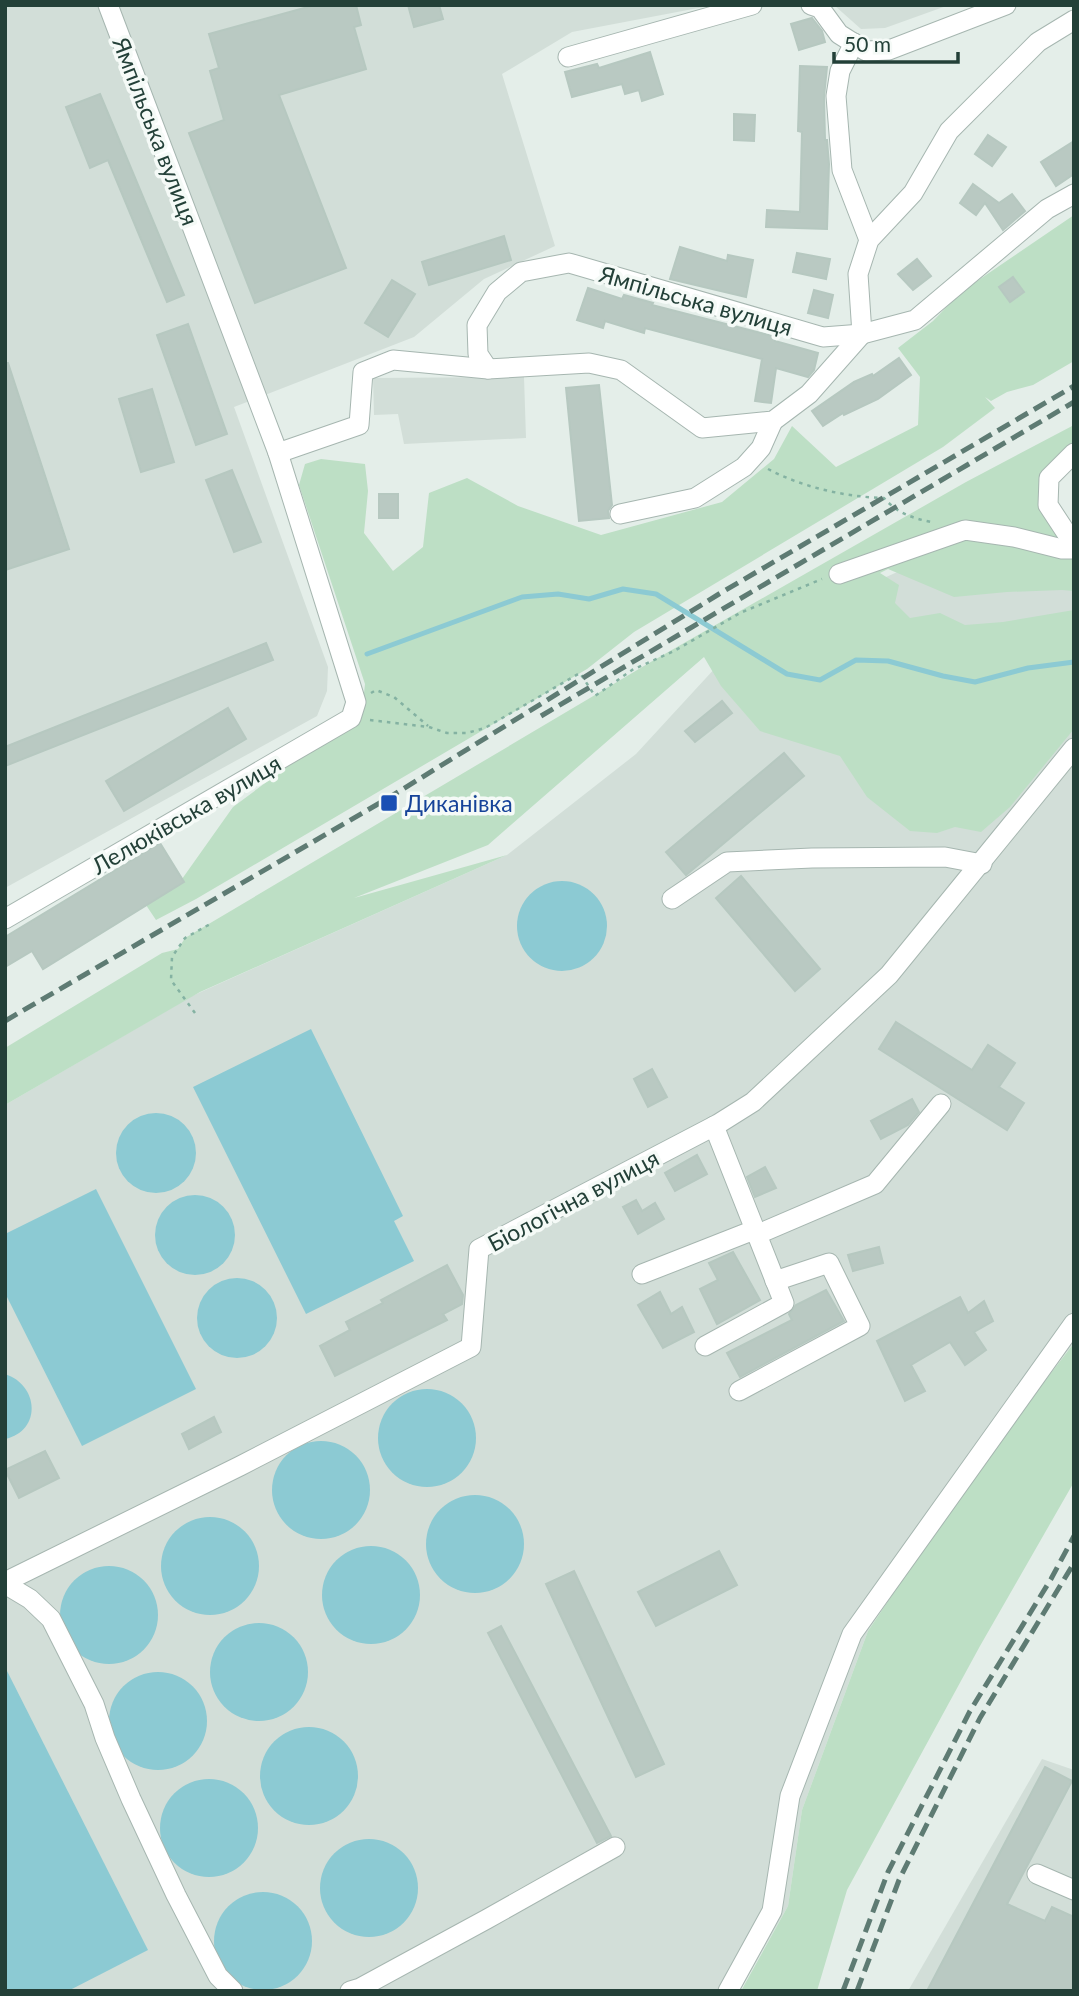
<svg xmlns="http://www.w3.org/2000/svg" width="1079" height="1996" viewBox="0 0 1079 1996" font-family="Lato,sans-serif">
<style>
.built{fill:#d2ded8}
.green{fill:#bddfc5}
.water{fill:#8ccad3}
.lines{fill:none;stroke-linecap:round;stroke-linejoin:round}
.stream{stroke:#8ccad3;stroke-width:5}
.building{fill:#b9c9c2;stroke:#b6c8c0;stroke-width:2}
.minor-casing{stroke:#a6b6b0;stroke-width:21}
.path{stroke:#84b2a2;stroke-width:2.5;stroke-dasharray:3.5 5;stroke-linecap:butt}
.minor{stroke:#fff;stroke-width:19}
.rail{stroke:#5e7b73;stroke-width:5;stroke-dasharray:14 7;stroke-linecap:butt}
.transit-dot{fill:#1a4fb4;stroke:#f5faf7;stroke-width:2.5}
.labels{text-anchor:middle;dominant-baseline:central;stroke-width:7;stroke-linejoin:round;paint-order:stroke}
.street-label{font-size:23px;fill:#234038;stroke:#f5faf7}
.transit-label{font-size:23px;fill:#164399;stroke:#f5faf7;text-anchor:start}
</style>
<rect width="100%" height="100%" fill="#e4eee9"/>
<g class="built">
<polygon points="5,5 714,5 572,32 502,74 555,246 484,279 414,337 234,407 328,667 327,691 317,716 5,888"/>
<polygon points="834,5 949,5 885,28 861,29"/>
<polygon points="524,377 526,438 404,444 398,414 374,415 373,378"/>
<polygon points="973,538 1074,559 1074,1343 1012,1419 930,1535 868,1631 802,1810 788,1906 740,1991 5,1991 5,1105 192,996 507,855 636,754 717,666 826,604"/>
<polygon points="1042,1759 1074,1770 1074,1991 908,1991"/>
</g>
<g class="green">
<polygon points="1074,215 1074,361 1033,385 1007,392 991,401 985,397 995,408 943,447 634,632 587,669 196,899 156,920 146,905 182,879 233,807 362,711 365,684 299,485 305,464 321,459 365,464 368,491 364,533 393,571 423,547 429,493 467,478 518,506 601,535 722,502 774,459 792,426 836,467 918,425 920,377 898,348 933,321 961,292"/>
<polygon points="1074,425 1074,454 1068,457 1048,505 1074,537 1074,591 1062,590 1007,592 954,597 888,569 880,573 899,585 895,603 910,618 940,613 965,625 1003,622 1074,610 1074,729 1010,807 981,832 955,827 937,833 910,831 867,797 840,756 760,731 721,686 704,657 488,845 354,898 507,855 200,992 5,1105 5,1048 162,953 178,949 185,938 649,663 966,482"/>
<polygon points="1074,1343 1074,1482 980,1646 847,1890 817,1991 741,1991 788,1906 802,1810 868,1631 974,1473"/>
</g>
<g class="water">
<circle cx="562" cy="926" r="45"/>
<polygon points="311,1029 403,1216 394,1221 414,1261 306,1314 193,1087"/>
<circle cx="156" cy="1153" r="40"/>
<polygon points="96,1189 196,1389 82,1446 5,1293 5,1234"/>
<circle cx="195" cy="1235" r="40"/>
<circle cx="237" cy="1318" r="40"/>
<path d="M5 1374C39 1385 42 1431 5 1439Z"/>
<circle cx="427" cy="1438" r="49"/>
<circle cx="321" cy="1490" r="49"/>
<circle cx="475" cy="1544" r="49"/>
<circle cx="210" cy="1566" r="49"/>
<circle cx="371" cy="1595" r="49"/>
<circle cx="109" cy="1615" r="49"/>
<circle cx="259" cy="1672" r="49"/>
<polygon points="5,1667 148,1950 68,1991 5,1991"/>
<circle cx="158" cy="1721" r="49"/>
<circle cx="309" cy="1776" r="49"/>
<circle cx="209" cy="1828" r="49"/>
<circle cx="369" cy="1888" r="49"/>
<circle cx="263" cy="1941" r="49"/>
</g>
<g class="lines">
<polyline class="stream" points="367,654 522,597 558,594 589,599 623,589 656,594 787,674 820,680 856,660 888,661 943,676 975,682 1028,668 1074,662"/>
</g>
<g class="building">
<polygon points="315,5 356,5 361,25 354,27 366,69 279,95 346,268 255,303 189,133 224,120 210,71 219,68 209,34"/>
<polygon points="408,5 439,5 443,19 414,27"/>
<polygon points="812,18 822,31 825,42 799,50 791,24"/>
<polygon points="650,52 663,94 642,101 639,90 625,94 622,84 572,97 565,72 597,64 599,68"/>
<polygon points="800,66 827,67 824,97 825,140 827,140 829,164 827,229 766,227 767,210 800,212 802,132 798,131"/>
<polygon points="100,94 184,295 167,302 108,160 90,168 66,107"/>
<polygon points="734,114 755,115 754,141 734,140"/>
<polygon points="988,135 1006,147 992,166 975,154"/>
<polygon points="1074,141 1074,174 1056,186 1041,162"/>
<polygon points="973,184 999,203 1012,194 1025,211 1003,230 985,203 976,215 960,203"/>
<polygon points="504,236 511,260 429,285 422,262"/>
<polygon points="680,247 727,261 728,255 753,260 746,297 670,279"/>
<polygon points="797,253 830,259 826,279 793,272"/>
<polygon points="917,259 931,276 913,290 898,274"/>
<polygon points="1013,277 1024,292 1010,302 999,287"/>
<polygon points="392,280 415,294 388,337 365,323"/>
<polygon points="588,288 622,299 624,295 653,303 652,305 776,337 775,341 818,353 814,370 808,377 776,368 771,403 755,401 762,359 645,328 644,333 605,321 603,328 577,320"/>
<polygon points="814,290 833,295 828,318 808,313"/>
<polygon points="188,324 227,434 196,445 157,335"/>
<polygon points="899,358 911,375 878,399 844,415 843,413 823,426 812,411 854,382 872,374 873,376"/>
<polygon points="5,363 8,363 69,549 5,570"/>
<polygon points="599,385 612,505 608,511 609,518 579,521 566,388"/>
<polygon points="152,389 174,462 141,472 119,399"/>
<polygon points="232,470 261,542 234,552 206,480"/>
<rect x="379" y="494" width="19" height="24"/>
<polygon points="266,643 273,660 5,766 5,747"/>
<polygon points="722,701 732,713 695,742 685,731"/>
<polygon points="228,708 246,739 124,811 106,781"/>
<polygon points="784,753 804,776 686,875 666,852"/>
<polygon points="160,843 184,882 43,969 32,951 5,967 5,937"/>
<polygon points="741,876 820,969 795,991 716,898"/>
<polygon points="896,1022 972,1070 988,1045 1015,1063 999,1087 1024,1103 1007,1130 879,1049"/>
<polygon points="652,1069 667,1097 648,1107 634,1079"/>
<polygon points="912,1099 919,1112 908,1125 881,1139 871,1121"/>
<polygon points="697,1155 707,1174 675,1191 665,1173"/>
<polygon points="765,1167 776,1188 755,1197 747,1177"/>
<polygon points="636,1200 642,1211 655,1203 664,1219 638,1234 623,1207"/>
<polygon points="879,1247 883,1263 853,1271 848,1255"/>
<polygon points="733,1252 760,1300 717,1324 700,1289 718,1280 709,1263"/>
<polygon points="447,1265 463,1295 462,1304 443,1314 447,1320 335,1376 320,1346 350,1330 346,1322 383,1303 381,1300"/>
<polygon points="826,1290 844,1321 740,1377 727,1353 792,1320 789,1314 796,1305"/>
<polygon points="660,1292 671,1314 682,1307 694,1332 663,1348 638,1305"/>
<polygon points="960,1297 968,1313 984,1301 993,1321 974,1332 986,1350 965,1365 950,1342 911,1365 925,1391 905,1401 877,1341"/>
<polygon points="214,1417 221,1432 189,1449 182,1434"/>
<polygon points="45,1451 59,1478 19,1498 5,1470"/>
<polygon points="719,1551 737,1585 656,1626 638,1592"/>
<polygon points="574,1571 664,1764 636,1777 546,1584"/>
<polygon points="501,1626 611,1836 597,1843 488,1633"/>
<polygon points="1045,1767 1072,1781 1007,1904 1045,1921 1052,1907 1074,1917 1074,1991 927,1991"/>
</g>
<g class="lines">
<g class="minor-casing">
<g id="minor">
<polyline points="811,5 820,8 839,34 866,51 889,50 1006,5"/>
<polyline points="854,43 840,71 836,96 842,170 869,240"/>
<polyline points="568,57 752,5"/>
<polyline points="862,334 858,274 869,240 913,193 949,131 1038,42 1074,20"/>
<polyline points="488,369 478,354 477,325 497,292 521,272 569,263 823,337 862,334 915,320 1047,209 1074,194"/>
<polyline points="278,453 359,425 363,372 393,360 488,369 589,363 621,370 702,428 773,421 809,394 862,334"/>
<polyline points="1074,453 1049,478 1048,505 1067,534 1074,539"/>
<polyline points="620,514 695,498 744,467 761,448 773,421"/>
<polyline points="839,574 965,530 1014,537 1062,549 1074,549"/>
<polyline points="672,899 727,862 812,858 945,857 982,864"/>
<polyline points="5,919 351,718 356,702 278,453 108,5"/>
<polyline points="756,1235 875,1184 941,1104"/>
<polyline points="642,1274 754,1230"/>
<polyline points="705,1346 784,1303 714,1126"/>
<polyline points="739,1391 860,1326 829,1263 775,1281"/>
<polyline points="5,1582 240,1466 471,1347 479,1249 718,1124 753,1102 889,975 1074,748"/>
<polyline points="5,1584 30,1599 51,1619 94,1704 105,1738 131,1799 176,1895 218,1976 233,1991"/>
<polyline points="1037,1874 1074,1890"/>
<polyline points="350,1991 360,1988 487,1919 615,1847"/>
<polyline points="728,1991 772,1911 790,1796 852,1634 1074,1323"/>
</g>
</g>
<g class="path">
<path d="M768 469C802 487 845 497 884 498 897 513 912 518 931 522"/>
<polyline points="371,693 376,690 394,697 428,726"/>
<polyline points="370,720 429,727 447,733 467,733 485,728 580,673 595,696 632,670 674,651 740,613 822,579"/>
<polyline points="195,1013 171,980 172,957 185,938 212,923"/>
</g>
<use href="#minor" class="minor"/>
<g class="rail">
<polyline points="541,716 1074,402"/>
<polyline points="5,1021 390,797 719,594 1074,386"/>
<polyline points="843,1991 888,1872 970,1711 1051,1579 1074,1536"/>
<polyline points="857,1991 899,1880 980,1718 1074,1563"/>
</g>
</g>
<rect class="transit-dot" x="380" y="794" width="18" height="18" rx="3.5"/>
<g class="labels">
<g class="street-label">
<text transform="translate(156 131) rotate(69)">Ямпільська вулиця</text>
<text transform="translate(696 300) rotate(16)">Ямпільська вулиця</text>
<text transform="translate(186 814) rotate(-30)">Лелюківська вулиця</text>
<text transform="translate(573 1200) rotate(-28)">Біологічна вулиця</text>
</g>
<g class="transit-label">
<text x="405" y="803">Диканівка</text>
</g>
</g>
<rect width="1079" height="1996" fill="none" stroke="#234038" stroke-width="14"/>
<path d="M834 52v10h124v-10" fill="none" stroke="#234038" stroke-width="3.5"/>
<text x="844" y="52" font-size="21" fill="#234038" stroke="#f5faf7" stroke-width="5" paint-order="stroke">50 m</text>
</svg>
